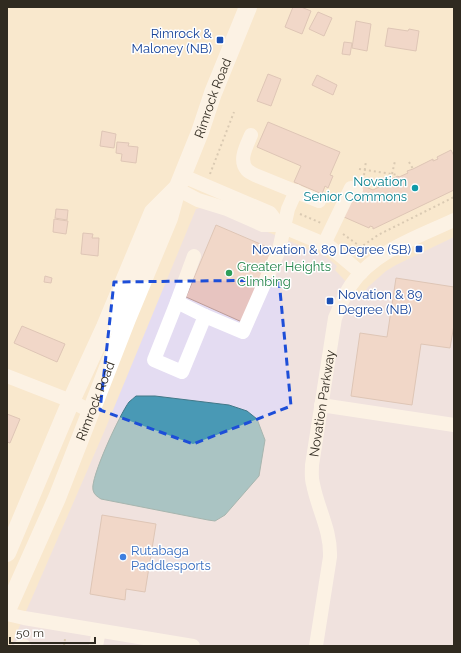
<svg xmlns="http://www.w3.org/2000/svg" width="461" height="653" viewBox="0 0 461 653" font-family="Raleway,sans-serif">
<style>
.commercial{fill:#e4dcf2}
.water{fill:#4999b5;stroke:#427888}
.building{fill:#e7c4c0;stroke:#bd9c98}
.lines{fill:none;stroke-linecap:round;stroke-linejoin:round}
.path{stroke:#b4a791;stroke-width:2;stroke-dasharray:2 3;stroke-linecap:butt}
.minor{stroke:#fff;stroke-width:14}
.major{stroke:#fff;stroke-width:18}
.marked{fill:none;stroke:#1d4ed8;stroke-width:3;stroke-dasharray:8 5;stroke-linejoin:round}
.transit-dot{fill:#1a4fb4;stroke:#fff;stroke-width:1.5}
.culture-dot{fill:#0f9aa8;stroke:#fff;stroke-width:1.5}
.leisure-dot{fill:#2e9e5b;stroke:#fff;stroke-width:1.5}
.shop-dot{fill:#3f7fe0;stroke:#fff;stroke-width:1.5}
.labels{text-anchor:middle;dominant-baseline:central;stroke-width:3;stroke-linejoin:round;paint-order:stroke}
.transit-label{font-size:13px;fill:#164399;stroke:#fff;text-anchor:end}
.street-label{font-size:13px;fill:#302a20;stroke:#fff}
.culture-label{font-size:13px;fill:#0d838f;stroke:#fff;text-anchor:end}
.leisure-label{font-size:13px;fill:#27864d;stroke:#fff;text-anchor:start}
.shop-label{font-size:13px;fill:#366cbe;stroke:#fff;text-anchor:start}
</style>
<rect width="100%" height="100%" fill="#f9e8cd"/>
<polygon class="commercial" points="200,208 206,209 232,217 325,256 337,266 335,270 361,298 368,287 386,271 396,265 454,237 454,646 11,646 104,432 196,209"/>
<path class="water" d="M136 396H155L229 405 247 411 257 419 265 440 259 476 225 515 215 521 208 520 101 499C98 497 94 495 93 490 90 478 120 414 129 402 131 400 134 398 136 396Z"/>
<g class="building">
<polygon points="293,7 301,7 311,11 302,34 285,27"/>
<polygon points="318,12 332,18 324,36 309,29"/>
<polygon points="356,21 371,24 367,51 352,48"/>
<polygon points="388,28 408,31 409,29 419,31 416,51 385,46"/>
<polygon points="344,42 352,43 350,55 342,54"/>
<polygon points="268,74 281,79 271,106 257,101"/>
<polygon points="317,75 337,85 333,95 312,85"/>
<polygon points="268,122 340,152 330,175 333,176 328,188 325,186 322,194 294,182 301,166 257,147"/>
<polygon points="102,131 116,134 114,148 100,146"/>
<polygon points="117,142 129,143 128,146 138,147 136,163 121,161 122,154 116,153"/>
<polygon points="451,150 454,156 454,190 373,229 373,227 370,226 369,228 344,217 359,184 373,190 379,187 379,185 398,176 399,177 408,173 407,171 413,169 433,159 433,161 438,159 437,157"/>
<polygon points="56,209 68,210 67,220 55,218"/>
<polygon points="54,219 68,221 66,234 53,232"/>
<polygon points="216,225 272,249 242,322 186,297"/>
<polygon points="83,233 93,234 92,238 99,238 98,256 81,254"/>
<polygon points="45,276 52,278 51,283 44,282"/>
<polygon points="396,278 454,287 454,325 450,348 421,344 412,405 351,396 360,333 387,337"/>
<polygon points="22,326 65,344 57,362 14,343"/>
<polygon points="7,414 20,419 10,443 7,442"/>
<polygon points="102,515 156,524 145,592 126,589 125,600 90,594"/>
</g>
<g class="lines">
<g class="path">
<polyline points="409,162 413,169"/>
<polyline points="359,169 398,175"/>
<polyline points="210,174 234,112"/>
<polyline points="392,174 395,161"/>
<polyline points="364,175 366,161"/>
<polyline points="300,214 321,223"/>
<polyline points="343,234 361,247 378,235 454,197"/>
<polyline points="64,646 65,639"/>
</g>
<g class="minor">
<path d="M251 135C247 145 238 160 247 170 249 172 253 174 255 175L319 201"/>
<polyline points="183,176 270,213 279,225"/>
<polyline points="177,189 198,200 227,209 263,225 279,225 329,246 361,273"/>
<polyline points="324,244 351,188 356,190"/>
<polyline points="194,256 177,302 205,316 243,332 279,250 288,209 296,191"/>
<polyline points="177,302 154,360 182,372 205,316"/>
<polyline points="7,376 71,401 90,411"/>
<polyline points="321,405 454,425"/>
<polyline points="7,614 24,618 193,646"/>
<polyline points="21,646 24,646"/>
<polyline points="96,646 99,631"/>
<path id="s1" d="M316 646 330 557C331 530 318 510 313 484 311 478 312 471 312 465L335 318C340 307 344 295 351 285 374 251 418 237 454 220"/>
</g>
<g class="major">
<polyline points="7,553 71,401 105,327 153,212 176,189"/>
<path id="s2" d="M7 610 57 498 127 319 169 218 177 189 200 132 213 93 248 7"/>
</g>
</g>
<path d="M0 0H461V653H0ZM279 280 291 406 193 444 100 410 114 282Z" fill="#f9e8cd" fill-opacity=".55" fill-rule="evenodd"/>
<path class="marked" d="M279 280 291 406 193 444 100 410 114 282Z"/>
<g class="transit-dot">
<rect x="216" y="36" width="8" height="8" rx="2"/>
<rect x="415" y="245" width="8" height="8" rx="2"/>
<rect x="326" y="297" width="8" height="8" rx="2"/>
</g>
<circle class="culture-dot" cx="415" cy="188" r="4"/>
<circle class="leisure-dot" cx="229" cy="273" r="4"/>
<circle class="shop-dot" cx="123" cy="557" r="4"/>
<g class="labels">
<g class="transit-label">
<text x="212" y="33">Rimrock &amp;<tspan x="212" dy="15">Maloney (NB)</tspan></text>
<text x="411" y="249">Novation &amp; 89 Degree (SB)</text>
<text x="338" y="294" text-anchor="start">Novation &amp; 89<tspan x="338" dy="15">Degree (NB)</tspan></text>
</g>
<g class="street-label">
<text stroke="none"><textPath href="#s2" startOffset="552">Rimrock Road</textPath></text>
<text stroke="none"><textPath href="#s2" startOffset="227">Rimrock Road</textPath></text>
<text stroke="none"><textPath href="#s1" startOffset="247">Novation Parkway</textPath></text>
</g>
<g class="culture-label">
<text x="407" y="181">Novation<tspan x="407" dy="15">Senior Commons</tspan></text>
</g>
<g class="leisure-label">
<text x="237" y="266">Greater Heights<tspan x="237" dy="15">Climbing</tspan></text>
</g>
<g class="shop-label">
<text x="131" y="550">Rutabaga<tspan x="131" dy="15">Paddlesports</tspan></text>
</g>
</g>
<rect width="461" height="653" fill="none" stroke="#302a20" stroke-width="16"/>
<path d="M10 637v6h85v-6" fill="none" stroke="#302a20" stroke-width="2"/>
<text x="16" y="637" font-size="12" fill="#302a20" stroke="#ffffff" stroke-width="3" paint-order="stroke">50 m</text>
</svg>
